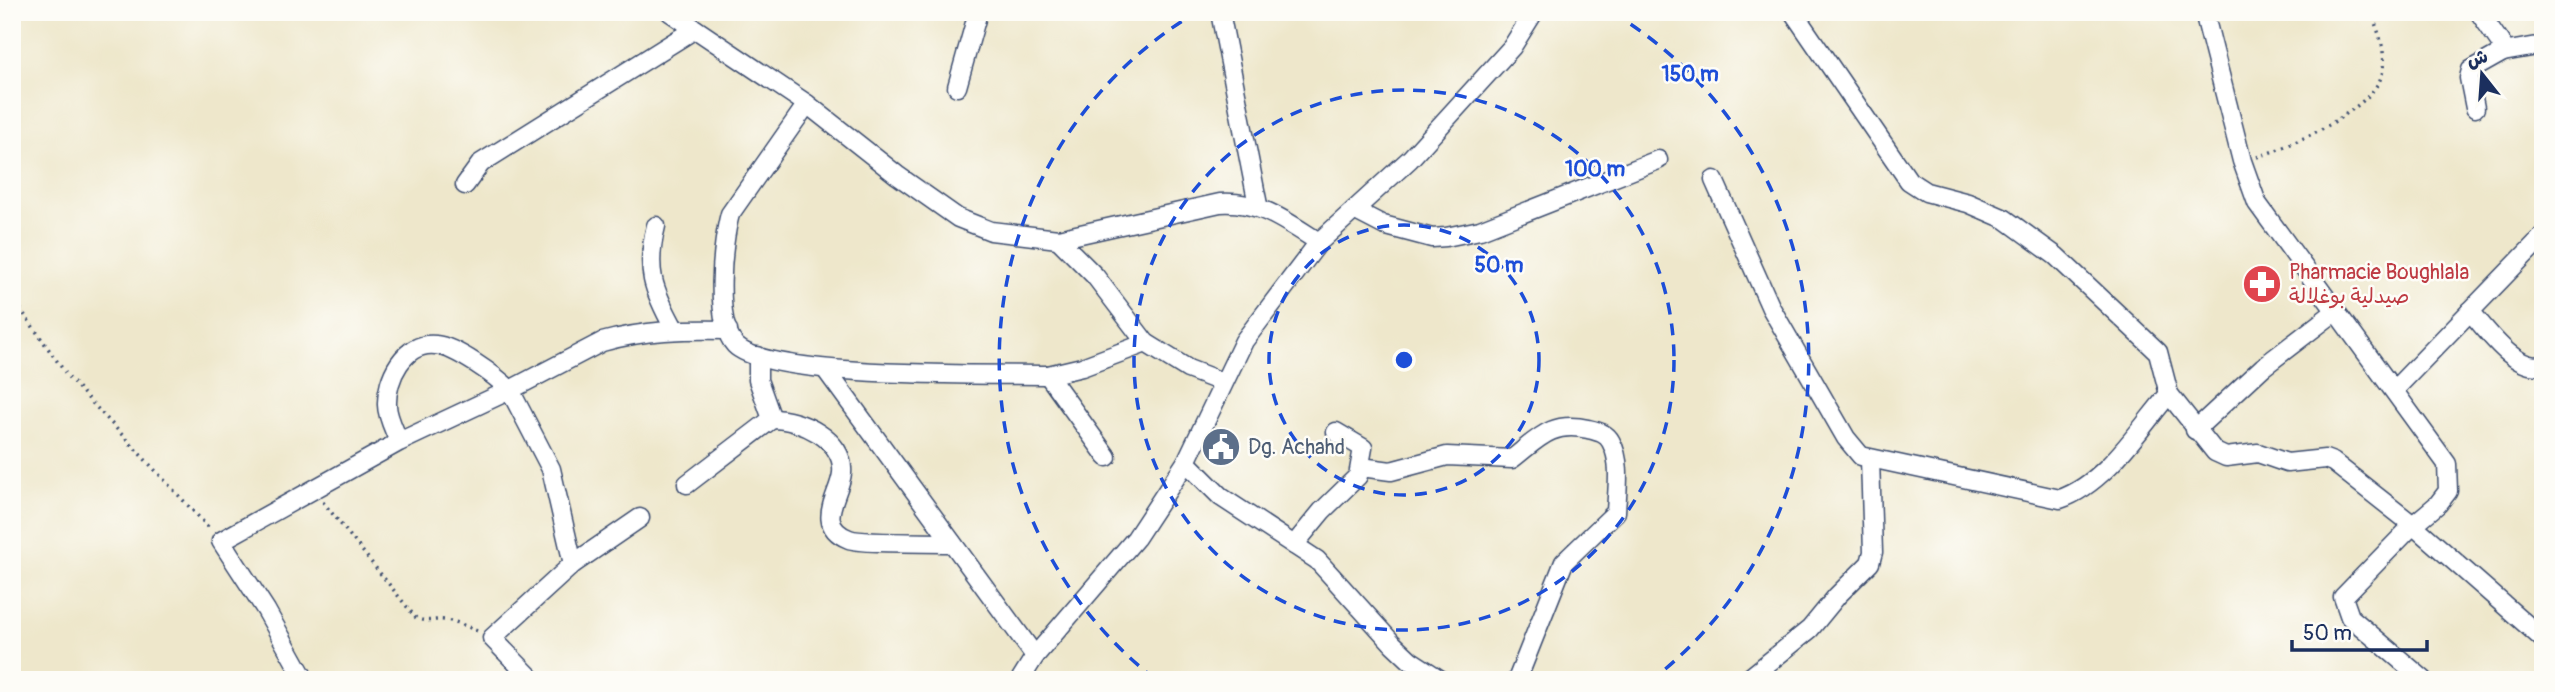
<svg xmlns="http://www.w3.org/2000/svg" width="2555" height="692" viewBox="0 0 2555 692" font-family="Pangolin,'Playpen Sans Arabic',sans-serif">
<style>
.lines{fill:none;stroke-linecap:round;stroke-linejoin:round}
.minor-casing{stroke:#3b4b6e;stroke-width:21}
.path{stroke:#3b4b6e;stroke-width:3.5;stroke-dasharray:2 5;stroke-linecap:butt}
.minor{stroke:#fff;stroke-width:18}
.ring{fill:none;stroke:#1d4ed8;stroke-width:3.5;stroke-dasharray:12 9}
.labels{text-anchor:middle;dominant-baseline:central;stroke-width:5;stroke-linejoin:round;paint-order:stroke}
.health-label{font-size:21px;fill:#be3a42;stroke:#fdfcf7;text-anchor:start}
.service-label{font-size:21px;fill:#4e5e75;stroke:#fdfcf7;text-anchor:start}
.centre{fill:#1d4ed8;stroke:#fdfcf7;stroke-width:3.5}
.ring-label{font-size:21px;text-anchor:middle;font-weight:bold;fill:#1d4ed8;stroke:#fdfcf7;stroke-width:5;stroke-linejoin:round;paint-order:stroke}
</style>
<rect width="100%" height="100%" fill="#fdfcf7"/>
<filter id="ink" filterUnits="userSpaceOnUse"><feTurbulence type="fractalNoise" baseFrequency=".0143" numOctaves="2"/><feDisplacementMap in="SourceGraphic" scale="14" xChannelSelector="R" yChannelSelector="G"/><feConvolveMatrix kernelMatrix="1 2 1 2 8 2 1 2 1" color-interpolation-filters="sRGB"/></filter>
<filter id="wash" filterUnits="userSpaceOnUse"><feTurbulence type="fractalNoise" baseFrequency=".00686" numOctaves="4" result="noise"/><feDisplacementMap in="SourceGraphic" scale="28" xChannelSelector="R" yChannelSelector="G"/><feGaussianBlur stdDeviation="1.57" result="paint"/><feColorMatrix in="noise" values="0 0 0 0 0 0 0 0 0 0 0 0 0 0 0 0 0 1.4 0 .05"/><feComposite in="paint" operator="in"/></filter>
<g filter="url(#wash)">
<rect width="100%" height="100%" fill="#eee7cb"/>
</g>
<g filter="url(#ink)">
<g class="lines">
<g class="minor-casing">
<g id="minor">
<path d="M670 12 807 104 897 175 958 218 991 231 1058 239 1220 203C1259 200 1287 222 1319 242"/>
<polyline points="1220,12 1258,205"/>
<polyline points="1793,12 1909,181 1926,192 1968,203 2005,219 2056,256 2158,352 2169,394 2215,452 2226,457 2258,453 2287,463 2325,459 2333,462 2413,525 2543,639"/>
<polyline points="2204,12 2242,161 2257,203 2447,464 2448,491 2438,504 2413,525 2343,597 2350,617 2424,680"/>
<polyline points="2503,52 2543,45"/>
<polyline points="957,87 978,12"/>
<path d="M807 104 730 214C722 243 714 322 735 345 767 379 994 374 1048 375L1082 367 1146 343"/>
<polyline points="2475,108 2469,78 2471,70 2503,52 2502,45 2479,12"/>
<path d="M1714 180 1771 308 1846 438 1861 456 2060 499C2105 484 2139 429 2169 394"/>
<polyline points="465,185 481,163 695,29"/>
<polyline points="1354,210 1383,225 1432,238 1446,237 1480,230 1658,160"/>
<path d="M656 226C645 270 653 290 674 328"/>
<polyline points="1058,239 1095,276 1146,343 1188,369 1222,382"/>
<path d="M2470 311C2485 328 2518 375 2543 364"/>
<polyline points="826,370 1035,656"/>
<polyline points="1048,375 1107,457"/>
<polyline points="2394,390 2543,236"/>
<path d="M772 419C800 419 845 439 842 473 840 495 813 525 849 539 862 544 933 542 952 543"/>
<polyline points="2195,430 2263,367 2336,311"/>
<polyline points="1186,462 1221,497 1317,560 1393,644 1410,660 1441,680"/>
<path d="M1361 467 1391 471 1447 456 1512 459C1539 438 1551 421 1588 429 1597 431 1607 433 1611 442 1622 462 1617 490 1616 512L1564 562 1517 680"/>
<polyline points="687,484 772,419 758,380 758,356"/>
<polyline points="1294,545 1322,511 1358,476 1363,448 1336,432"/>
<path d="M573 564 551 469 510 390 602 342C645 330 684 329 728 330"/>
<path d="M305 680 266 610 221 541 399 442 510 390C496 376 456 347 436 345 404 341 386 379 387 405 387 417 395 431 399 442"/>
<polyline points="533,680 492,638 573,564 640,518"/>
<polyline points="1020,680 1035,656 1136,538 1186,462 1244,341 1319,242 1410,159 1512,47 1534,12"/>
<polyline points="1747,680 1810,629 1837,596 1870,563 1873,552 1870,459"/>
</g>
</g>
<g class="path">
<path d="M2257 157C2291 146 2357 116 2377 85 2391 65 2380 32 2370 12"/>
<polyline points="12,297 69,378 210,529"/>
<path d="M323 502 416 618C426 623 433 619 444 620 456 621 466 626 477 631"/>
</g>
<use href="#minor" class="minor"/>
</g>
</g>
<g class="ring">
<circle cx="1404" cy="360" r="135"/>
<circle cx="1404" cy="360" r="270"/>
<path d="M1155 679A405 405 0 0 1 1195 13M1613 13A405 405 0 0 1 1653 679"/>
</g>
<defs>
<g id="pharmacy-disc" transform="scale(2.0125)"><circle r="9.5" fill="#e0444e" stroke="#fdfcf7"/><path d="M-2-6h4v4h4v4h-4v4h-4v-4h-4v-4h4Z" fill="#fff"/></g>
<g id="civic-disc" transform="scale(2.0125)"><circle r="9.5" fill="#5c6f8a" stroke="#fdfcf7"/><path d="M-.6-6.5H3V-4.5H.6V-3L4-1V1h2V6H-6V1h2V-1L-.6-3ZM-1.2 2.5V6h2.4V2.5Z" fill="#fff"/></g>
</defs>
<g fill-rule="evenodd">
<use href="#pharmacy-disc" x="2262" y="284"/>
<use href="#civic-disc" x="1221" y="447"/>
</g>
<g class="labels">
<g class="health-label">
<text x="2289" y="272">Pharmacie Boughlala<tspan x="2289" dy="24">صيدلية بوغلالة</tspan></text>
</g>
<g class="service-label">
<text x="1248" y="447">Dg. Achahd</text>
</g>
</g>
<circle cx="1404" cy="360" r="10" class="centre"/>
<g class="ring-label">
<text x="1690" y="81">150 m</text>
<text x="1595" y="176">100 m</text>
<text x="1499" y="272">50 m</text>
</g>
<rect width="2555" height="692" fill="none" stroke="#fdfcf7" stroke-width="42"/>
<g transform="translate(2482 74) rotate(343)" stroke="#fdfcf7" stroke-width="5" paint-order="stroke">
<path d="M0-5L12 26L0 18L-12 26Z" fill="#1b2f5e"/>
<text y="-10" font-size="19" font-weight="bold" text-anchor="middle" fill="#1b2f5e">ش</text>
</g>
<path d="M2292 640v10h135v-10" fill="none" stroke="#1b2f5e" stroke-width="3.5"/>
<text x="2303" y="640" font-size="21" fill="#1b2f5e" stroke="#fdfcf7" stroke-width="5" paint-order="stroke">50 m</text>
</svg>
